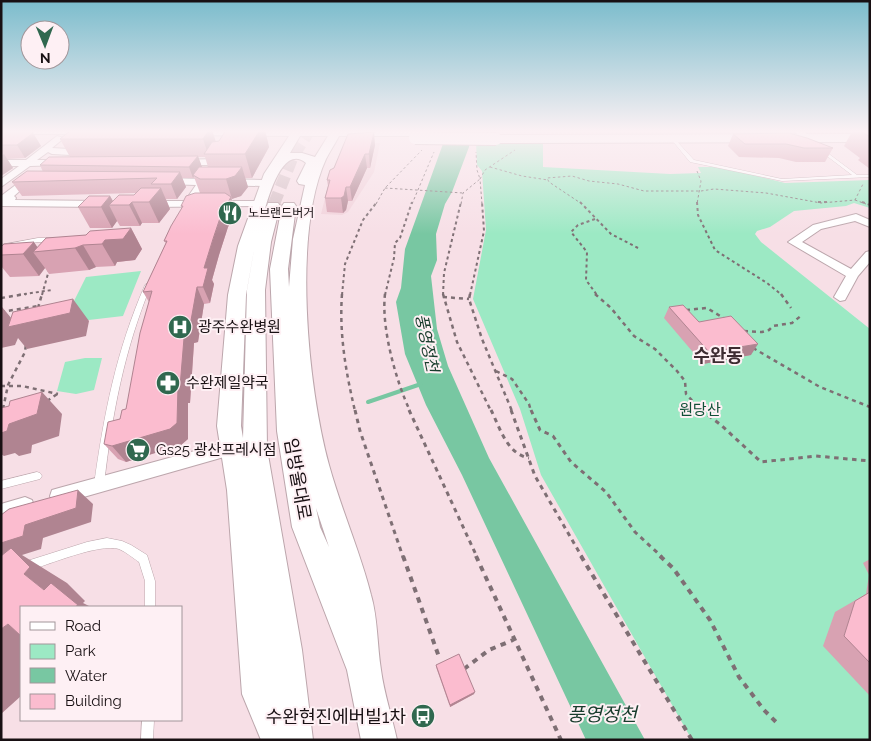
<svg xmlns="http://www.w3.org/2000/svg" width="871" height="741" viewBox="0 0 871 741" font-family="Raleway,'Noto Sans KR',sans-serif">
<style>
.built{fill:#f1d1da}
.green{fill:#9ce9c4}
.water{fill:#78c7a2}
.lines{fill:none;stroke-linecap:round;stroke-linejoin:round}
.stream{stroke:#78c7a2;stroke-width:4}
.secondary-tunnel-far1{stroke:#d6c0c6;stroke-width:12;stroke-dasharray:12 6;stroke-linecap:butt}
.secondary-tunnel{stroke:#d6c0c6;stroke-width:16;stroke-dasharray:16 8;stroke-linecap:butt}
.lane-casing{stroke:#bca6ac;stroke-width:1}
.street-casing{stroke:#bca6ac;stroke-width:2}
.secondary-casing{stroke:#bca6ac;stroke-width:2}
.path-far4{stroke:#7e6f74;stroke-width:1;stroke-dasharray:2.5 2.5;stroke-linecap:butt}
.path-far3{stroke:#7e6f74;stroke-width:2;stroke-dasharray:3 3;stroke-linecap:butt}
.path-far2{stroke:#7e6f74;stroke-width:2.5;stroke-dasharray:4 4;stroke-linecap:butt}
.path-far1{stroke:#7e6f74;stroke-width:3;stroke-dasharray:4.5 4.5;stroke-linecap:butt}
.path{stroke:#7e6f74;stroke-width:4;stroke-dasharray:5.5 5.5;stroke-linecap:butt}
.lane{fill:#fff;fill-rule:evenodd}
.street{fill:#fff;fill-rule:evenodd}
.secondary{fill:#fff;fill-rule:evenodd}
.secondary-bridge-casing{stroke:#bca6ac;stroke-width:14;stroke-linecap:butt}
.secondary-bridge{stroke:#fff;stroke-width:12}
.wall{fill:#d8a2b2;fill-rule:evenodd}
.shaded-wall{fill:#b08491}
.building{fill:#fbbccf;stroke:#b08491}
.labels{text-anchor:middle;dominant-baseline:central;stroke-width:4;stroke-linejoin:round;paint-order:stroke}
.far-poi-label{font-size:12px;fill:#181013;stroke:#fef0f4;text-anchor:start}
.poi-label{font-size:15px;fill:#181013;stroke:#fef0f4;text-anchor:start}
.park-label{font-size:15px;fill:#105037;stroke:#fef0f4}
.water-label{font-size:16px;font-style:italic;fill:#183c2c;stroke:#fef0f4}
.quarter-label{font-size:18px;font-weight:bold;fill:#3d2b31;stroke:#fef0f4}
.near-street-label{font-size:18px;fill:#181013;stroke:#fef0f4}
.near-poi-label{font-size:18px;fill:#181013;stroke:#fef0f4;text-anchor:end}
.near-water-label{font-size:19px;font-style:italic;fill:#183c2c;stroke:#fef0f4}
</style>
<rect width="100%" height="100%" fill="#f7dfe6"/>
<polygon class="built" points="354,143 380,143 374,172 348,212 342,215 321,214 330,178"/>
<g class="green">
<polygon points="543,140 543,167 670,174 701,173 698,167 721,167 785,183 870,180 870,208 854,203 846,206 794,211 770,227 757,231 755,234 761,242 870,329 870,740 692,740 541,475 520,409 473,299 486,230 482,171 477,165 476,141"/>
<polygon points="141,271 123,316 63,323 86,277"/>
<polygon points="85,358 102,358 94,390 76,394 57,391 65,362"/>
</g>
<polygon class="water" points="448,130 471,130 469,147 452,192 445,204 436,234 437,260 431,276 437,329 448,366 489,458 645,740 586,740 462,475 426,405 405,354 396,302 401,288 405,249"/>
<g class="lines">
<polyline class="stream" points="368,402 421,384"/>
<polyline class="secondary-tunnel-far1" points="274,204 293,156 310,130"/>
<polyline class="secondary-tunnel" points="273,206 274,202"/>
<g class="lane-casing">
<g id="lane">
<polygon points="671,137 673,137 694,160 782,179 852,175 819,150 819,149 821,148 857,175 870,175 870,177 782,181 690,162 671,139"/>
<polygon points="38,238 54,238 57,240 54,242 38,242 1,249 1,245"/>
<path d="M148 283 151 285C124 351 112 414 104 485L102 488 99 489 96 488 94 485C104 414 116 351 145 285Z"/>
<polygon points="37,472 40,473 42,476 40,479 1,489 1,481"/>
<path d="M107 538 122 541 131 545 147 555 155 581V607H145V581L139 562C133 558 126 552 119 549 99 543 48 565 27 571L23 570 22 566 23 562 27 561 87 542Z"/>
<polygon points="142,720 154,720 153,740 141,740"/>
</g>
</g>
<g class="street-casing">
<g id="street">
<polygon points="792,130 802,130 812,138 805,140"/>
<polygon points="57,136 64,138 52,148 69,149 79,141 86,143 71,155 52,154 48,152 37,160 62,160 65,161 65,165 30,166 1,187 1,179 19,166 1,166 1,160 26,160"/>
<polygon points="216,159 220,162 209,179 263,180 268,183 263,186 206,185 195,201 259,201 263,202 263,206 148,207 143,204 148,201 185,201 196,185 164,184 159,181 164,178 200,179 210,165 180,165 177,164 177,160"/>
<polygon points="33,172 38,175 14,196 16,198 15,200 100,201 105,204 100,207 1,206 1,196"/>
<polygon points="856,214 870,220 870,227 855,221 821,229 802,242 851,269 866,252 870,251 870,262 858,276 845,300 840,301 834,297 846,276 788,242 813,225"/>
<polygon points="231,441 237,443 240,448 237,453 231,455 59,504 52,502 50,496 52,490 59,488"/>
<polygon points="25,497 32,500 34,506 32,512 1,522 1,504"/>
</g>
</g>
<g class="secondary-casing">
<g id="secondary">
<polygon points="1,130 103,130 104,131 98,134 1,134"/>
<path d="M179 130H421L424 133 418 136H339C335 144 330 151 326 159 292 233 308 388 329 465 341 509 360 551 371 595 378 619 377 645 381 670 384 693 392 717 397 740H361L347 670 292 527 277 431 270 269 282 206 284 203H294L296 206 288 269 289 287 293 239 305 185 299 184 297 181 306 163C281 142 266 205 262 220L268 203H278L280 206 271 242 265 290 267 449 302 650 313 740H261L242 694 227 490 217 426 228 295 238 246 264 174 289 136 184 135 180 134ZM300 136H328L315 157 302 153H290ZM255 244 247 290 243 438 241 426 246 295ZM316 508 329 547 320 527Z"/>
<polygon points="870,134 870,142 496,143 490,139 496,135"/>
</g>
</g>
<g class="path-far4">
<polyline points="490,167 522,176 548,180"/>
<polyline points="697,171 701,181 697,204"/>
<polyline points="385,188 463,193"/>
<polyline points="855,200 866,204"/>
<polyline points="376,204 385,188 422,150"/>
<polyline points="412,204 434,152"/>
<polyline points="461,204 463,193 480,179 477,170 476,152"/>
<polyline points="482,204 480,179 485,170 515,150"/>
<polyline points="582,204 549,182 547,178 572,176 589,181 618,184 644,191 701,191 714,189 766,193 821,203 855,200 863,184"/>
</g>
<g class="path-far3">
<polyline points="580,202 611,234 640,249"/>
<polyline points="697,202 698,215 715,250 767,283 782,295"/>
<polyline points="818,202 827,202"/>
<polyline points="862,202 870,205"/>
<polyline points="595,219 578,225 571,232 587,252 586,280 597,295"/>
<polyline points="18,295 52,290"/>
<polyline points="42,295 49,270"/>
<polyline points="342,295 345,264 363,220 377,202"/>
<polyline points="385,295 394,258 395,243 400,238 412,202"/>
<polyline points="443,295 444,273 461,202"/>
<polyline points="470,295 484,231 482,202"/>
</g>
<g class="path-far2">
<path d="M342 294C339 334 346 373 355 411"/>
<path d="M385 294C381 328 396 381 410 411"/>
<polyline points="443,294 457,342 491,411"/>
<polyline points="470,294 469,299 482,339 512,411"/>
<polyline points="595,294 611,308 634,336 655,349 677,371 685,381 686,394 702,411"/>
<polyline points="781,294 791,308"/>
<polyline points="443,297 469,299"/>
<polyline points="1,298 26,294"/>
<polyline points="38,308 42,294"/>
<polyline points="686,310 707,308 725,319"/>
<polyline points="1,312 38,306"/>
<polyline points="744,331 762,332 769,330 773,326 792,323 802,315"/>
<polyline points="753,348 820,387 870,407"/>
<polyline points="496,371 512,379 529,404 531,411"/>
<polyline points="1,386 22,386 58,394"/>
<polyline points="47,401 60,392"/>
<polyline points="3,409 8,385 25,352 26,344"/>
</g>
<g class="path-far1">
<polyline points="355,410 360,431 403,557"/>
<polyline points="409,410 477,557"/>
<path d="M491 410C500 428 507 454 529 458"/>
<polyline points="511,410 535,476 582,557"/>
<polyline points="531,410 540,430 553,436 571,462 606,492 635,532 662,557"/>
<polyline points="701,410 721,425 761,462 816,456 870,461"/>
</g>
<g class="path">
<polyline points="403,556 439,657"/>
<polyline points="476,556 561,740"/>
<polyline points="581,556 692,740"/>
<polyline points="660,556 673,568 710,620 739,677 764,710 777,723"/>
<polyline points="464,669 489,650 513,640"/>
</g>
<use href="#lane" class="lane"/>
<use href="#street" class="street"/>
<use href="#secondary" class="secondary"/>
<g class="secondary-bridge-casing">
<polyline id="secondary-bridge" points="415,138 496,139"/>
</g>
<use href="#secondary-bridge" class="secondary-bridge"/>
</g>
<g class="wall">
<polygon points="1,130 33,133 41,146 25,158 7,159 13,168 1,176"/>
<path d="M71 130H212L216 142 219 141 226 130H265L269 147 252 178H245L248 187 241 196 231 199 236 213 228 227 219 255 212 280 214 284 210 303 204 304 198 342 194 343 190 403H188V439L181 445 126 462 118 459 104 444 126 409 149 302 143 292 166 243 164 241 182 208 181 206 200 193 194 177 193 178H182L186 187 177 199H166L170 209 159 223H142L140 226H120L117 221 112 228H90L78 207 110 196 113 201 134 195 136 193 22 196 12 182 43 172 40 165 70 157 60 139ZM198 157H205L208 167H202Z"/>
<polygon points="853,130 870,130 870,169 858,160 860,158 844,146"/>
<polygon points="733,134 833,148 825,162 796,162 779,158 739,157 728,146"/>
<polygon points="375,145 370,168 367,168 352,201 348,201 346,210 343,213 327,212 325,198 328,186 327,180 334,168"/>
<polygon points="131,228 142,249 135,260 117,262 115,266 96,267 89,270 49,274 45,268 39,276 10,277 1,266 1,247 37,248 86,235"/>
<polygon points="669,307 699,322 751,355 703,364 664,318"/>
<polygon points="870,559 870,696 823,646 835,612 866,594 869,575 863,563"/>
<polygon points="436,665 474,694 450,707 436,667"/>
</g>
<g class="shaded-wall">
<polygon points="209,130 212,130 217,146 208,154 203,139"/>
<polygon points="260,130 265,130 269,147 252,178 245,154"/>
<polygon points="374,132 375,145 370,168 369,154"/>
<polygon points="33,133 41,146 25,158 17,145"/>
<polygon points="4,154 13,168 1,176 1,156"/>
<polygon points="365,154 367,168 352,201 350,187"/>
<polygon points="198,156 202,167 193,175 194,177 193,178 189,167"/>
<polygon points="242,167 248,187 241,196 232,199 226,179"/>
<polygon points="180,172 186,187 177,199 171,184"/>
<polygon points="346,187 348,201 346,210 343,213 341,198"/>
<polygon points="161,188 170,209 159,223 149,202"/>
<polygon points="110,196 115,205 109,205 117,221 112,228 101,207"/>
<polygon points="231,197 236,213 228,227 219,255 212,280 214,284 210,303 203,287 204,268 222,212"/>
<polygon points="132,202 142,223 140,226 129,205"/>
<polygon points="131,228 142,249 135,260 117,262 115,266 102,244 105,240"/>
<polygon points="34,242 40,251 33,252 45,268 39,276 23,254"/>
<polygon points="83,245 96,267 89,270 75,248"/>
<polygon points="197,287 204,304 198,342 194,343 190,403 188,403 188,439 181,445 126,462 112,446 178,387 185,326"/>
<polygon points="73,299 89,321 86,336 27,349 18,338 15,345 1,348 1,309 2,307 17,325"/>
<polygon points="758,344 751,355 703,364 709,352"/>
<polygon points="42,392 62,414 59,436 32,445 31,453 19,456 15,453 4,456 1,454 1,433 9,424"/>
<polygon points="78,490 93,504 91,522 43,538 41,549 22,555 67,583 85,601 83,603 91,607 74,607 44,590 1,556 1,543 25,525"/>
<polygon points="8,624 21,630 21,696 1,714 1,629"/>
<polygon points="475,692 474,694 450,707 450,705"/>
</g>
<g class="building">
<polygon points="1,130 31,130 33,133 17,145 1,145"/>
<polygon points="71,130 209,130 203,139 60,139"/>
<polygon points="226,130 260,130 245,154 204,154 212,142 219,141"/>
<polygon points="859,130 870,130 870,137"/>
<polygon points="374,132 369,154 365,154 350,187 346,187 344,196 341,198 325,198 330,180 327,180 330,170 334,168 348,134"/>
<polygon points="789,133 807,138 833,148 804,148 786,144 745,144 733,134"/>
<polygon points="198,156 189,167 40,165 49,157"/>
<polygon points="199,167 242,167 235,176 226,179 200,179 193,175"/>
<polygon points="27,171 180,172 171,184 151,184 157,178 12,182"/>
<polygon points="141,188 161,188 149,202 132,202 129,205 109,205 119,195 134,195"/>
<polygon points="195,193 225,193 231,197 222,212 213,239 204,268 208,268 203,287 197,287 190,326 185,326 180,387 178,387 177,423 170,429 112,446 104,444 108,422 120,419 122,410 126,409 140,333 152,291 143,292 167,241 164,241 171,226 183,206 181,206 186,196"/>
<polygon points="89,196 110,196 101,207 78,207"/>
<polygon points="131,228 123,239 105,240 102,244 83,245 75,248 33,252 46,238 86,235 90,231"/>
<polygon points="34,242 23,254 1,255 1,247 4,244"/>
<polygon points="73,299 70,313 8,327 13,312"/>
<polygon points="683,305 699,322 731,316 758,344 709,352 669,307"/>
<polygon points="42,392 37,414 9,424 7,431 1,433 1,408 9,406 10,401"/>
<polygon points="78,490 76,508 25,525 23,536 1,543 1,515 9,509"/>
<polygon points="11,548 30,567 24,574 44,590 51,583 78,605 75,607 21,607 21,636 8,624 1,629 1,556"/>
<polygon points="870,592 870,663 844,636 855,601"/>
<polygon points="459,654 475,692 450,705 436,665"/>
</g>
<linearGradient id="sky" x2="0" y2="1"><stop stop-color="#7bbccc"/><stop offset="0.56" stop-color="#fbf1f4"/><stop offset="1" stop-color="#fbf1f4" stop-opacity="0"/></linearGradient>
<rect width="871" height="234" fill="url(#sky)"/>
<defs>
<g id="restaurant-disc" transform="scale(1.25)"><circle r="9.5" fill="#30684f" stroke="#fef0f4"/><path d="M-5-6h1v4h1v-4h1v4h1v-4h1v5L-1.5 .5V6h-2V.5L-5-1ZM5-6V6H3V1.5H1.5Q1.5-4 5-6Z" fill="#fff"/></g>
<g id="hospital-disc" transform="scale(1.25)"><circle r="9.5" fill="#30684f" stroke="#fef0f4"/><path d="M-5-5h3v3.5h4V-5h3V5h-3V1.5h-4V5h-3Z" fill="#fff"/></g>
<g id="pharmacy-disc" transform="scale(1.25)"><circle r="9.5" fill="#30684f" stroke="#fef0f4"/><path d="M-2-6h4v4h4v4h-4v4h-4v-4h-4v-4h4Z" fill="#fff"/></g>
<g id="supermarket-disc" transform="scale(1.25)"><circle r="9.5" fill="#30684f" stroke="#fef0f4"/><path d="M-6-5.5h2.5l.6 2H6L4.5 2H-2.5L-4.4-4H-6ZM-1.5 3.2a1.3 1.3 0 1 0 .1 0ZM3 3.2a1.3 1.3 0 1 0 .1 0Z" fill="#fff"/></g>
<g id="bus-disc" transform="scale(1.25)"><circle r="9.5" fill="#30684f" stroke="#fef0f4"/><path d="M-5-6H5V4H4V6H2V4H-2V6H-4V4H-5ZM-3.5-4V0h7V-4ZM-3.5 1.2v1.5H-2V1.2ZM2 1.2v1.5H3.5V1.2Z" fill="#fff"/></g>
</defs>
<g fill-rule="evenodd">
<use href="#restaurant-disc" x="230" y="213"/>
<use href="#hospital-disc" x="180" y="327"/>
<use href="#pharmacy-disc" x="168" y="383"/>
<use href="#supermarket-disc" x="138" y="450"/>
<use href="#bus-disc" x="423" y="716"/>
</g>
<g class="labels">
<g class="far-poi-label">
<text x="248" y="213">노브랜드버거</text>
</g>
<g class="poi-label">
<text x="198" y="327">광주수완병원</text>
<text x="186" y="383">수완제일약국</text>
<text x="156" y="450">Gs25 광산프레시점</text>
</g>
<g class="park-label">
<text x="700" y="410">원당산</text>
</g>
<g class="water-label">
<text transform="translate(427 343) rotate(78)">풍영정천</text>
</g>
<g class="quarter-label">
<text x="718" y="355">수완동</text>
</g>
<g class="near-street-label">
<text transform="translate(298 479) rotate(80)">임방울대로</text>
</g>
<g class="near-poi-label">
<text x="406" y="716">수완현진에버빌1차</text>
</g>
<g class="near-water-label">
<text x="602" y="714">풍영정천</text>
</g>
</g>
<rect width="871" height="741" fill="none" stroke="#181013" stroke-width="5"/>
<rect x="20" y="606" width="162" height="115" fill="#fef0f4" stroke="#a2969a"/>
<rect x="30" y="622" width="25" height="8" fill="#ffffff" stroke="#a2969a"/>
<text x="65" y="631" font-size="15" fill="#181013">Road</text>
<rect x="30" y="644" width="25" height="15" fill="#9ce9c4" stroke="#a2969a"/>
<text x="65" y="656" font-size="15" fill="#181013">Park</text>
<rect x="30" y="668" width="25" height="15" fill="#78c7a2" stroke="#a2969a"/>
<text x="65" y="681" font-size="15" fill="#181013">Water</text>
<rect x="30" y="694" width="25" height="15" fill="#fbbccf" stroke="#a2969a"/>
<text x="65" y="706" font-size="15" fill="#181013">Building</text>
<g transform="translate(45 45) rotate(179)"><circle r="24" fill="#fef0f4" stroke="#a2969a"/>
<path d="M0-4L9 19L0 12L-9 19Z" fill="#30684f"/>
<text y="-8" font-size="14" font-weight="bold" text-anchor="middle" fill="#181013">N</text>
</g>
</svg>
